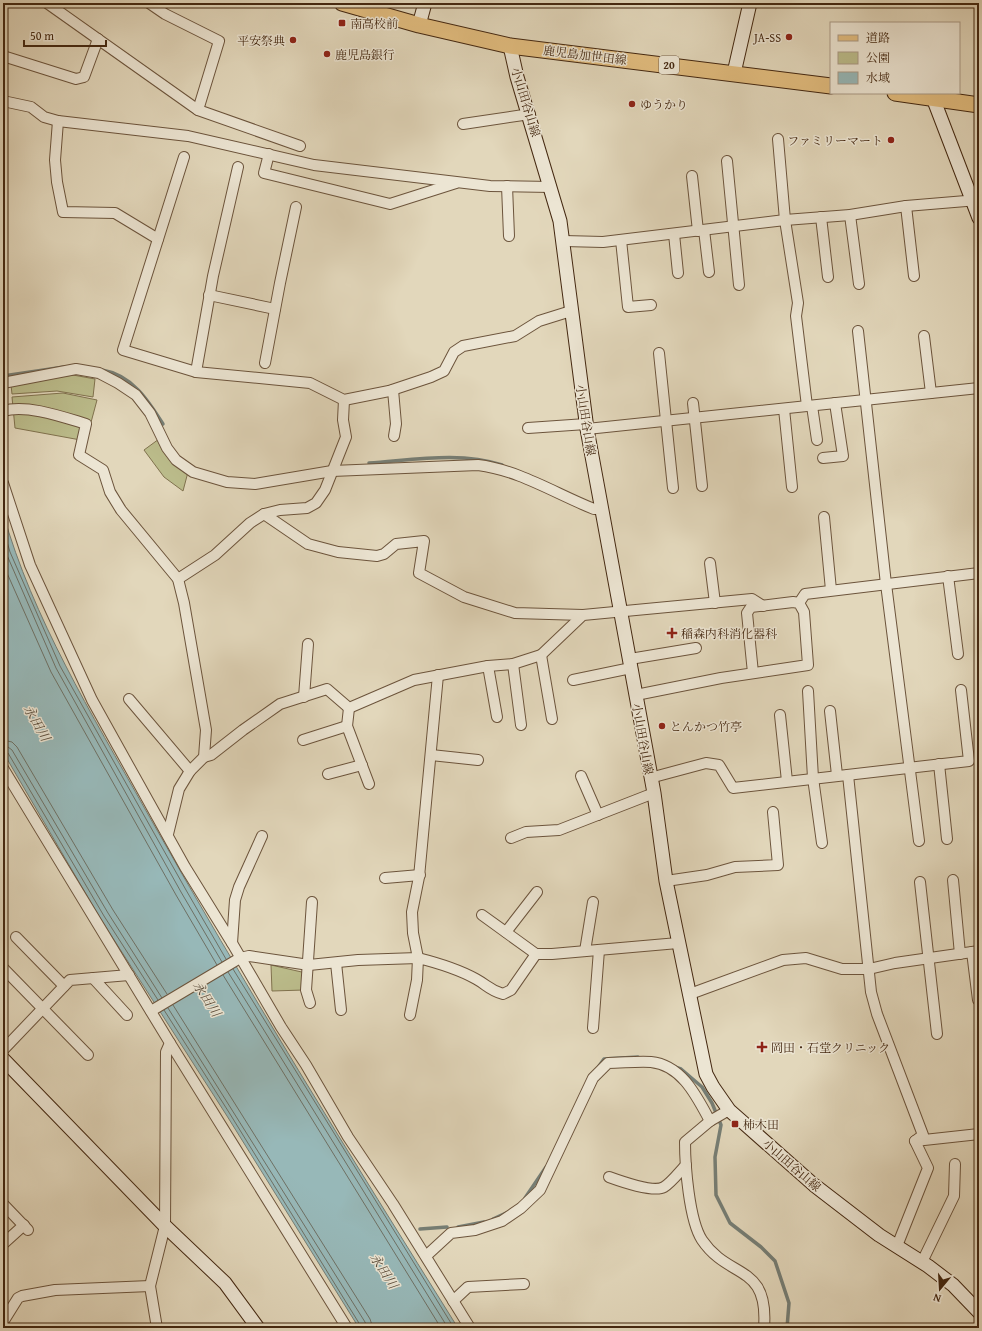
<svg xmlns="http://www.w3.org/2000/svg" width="982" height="1331" viewBox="0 0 982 1331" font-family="'Gentium Book Plus','Noto Serif JP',serif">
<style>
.green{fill:#bbbc8b;stroke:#80724e}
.water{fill:#97b8b8;stroke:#767e75}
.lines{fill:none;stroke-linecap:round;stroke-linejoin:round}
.shore{stroke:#6e7064;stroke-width:1}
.stream{stroke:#767e75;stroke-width:3.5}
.street-casing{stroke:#6c543c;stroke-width:12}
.secondary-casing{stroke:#442811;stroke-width:15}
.primary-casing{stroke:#442811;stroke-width:17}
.street{stroke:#ece5d3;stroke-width:10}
.secondary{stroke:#ece5d3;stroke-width:13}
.primary{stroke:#e1bc7e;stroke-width:15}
.poi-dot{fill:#8f2418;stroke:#ece5d3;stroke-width:1.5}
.labels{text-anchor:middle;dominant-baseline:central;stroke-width:3;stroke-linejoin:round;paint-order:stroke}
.shield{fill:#ece5d3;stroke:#76614b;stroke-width:1}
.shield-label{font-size:11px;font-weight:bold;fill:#442811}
.poi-label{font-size:12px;fill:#442811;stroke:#ece5d3;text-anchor:start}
.street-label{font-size:12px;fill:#442811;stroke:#ece5d3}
.water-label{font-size:13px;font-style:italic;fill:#594c3b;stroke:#ece5d3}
</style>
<rect width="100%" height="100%" fill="#e2d7bb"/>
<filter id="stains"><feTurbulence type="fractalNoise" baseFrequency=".005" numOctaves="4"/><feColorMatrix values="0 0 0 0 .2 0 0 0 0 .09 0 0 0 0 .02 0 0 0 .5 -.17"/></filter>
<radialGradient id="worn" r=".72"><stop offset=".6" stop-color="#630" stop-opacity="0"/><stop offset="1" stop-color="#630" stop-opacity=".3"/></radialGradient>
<g class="green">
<polygon points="73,375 95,379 93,397 57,391 12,394 11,385"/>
<polygon points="63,393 97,400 86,441 15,428 12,397"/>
<polygon points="159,439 188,472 183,491 164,477 144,450"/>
<polygon points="271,965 306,973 304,990 272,991"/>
</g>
<path class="water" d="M3 513C33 619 92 714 145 809 244 985 351 1157 458 1328H359L227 1116 100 918 3 752Z"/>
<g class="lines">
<g class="shore">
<polyline points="3,528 10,552 60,666 186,890 226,959"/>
<polyline points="3,546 56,668 181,892 222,962"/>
<polyline points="3,564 51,672 176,895 217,965"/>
<polyline points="3,740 12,742 17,747 113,910 167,994"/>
<polyline points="3,746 8,747 12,750 108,913 162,998"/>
<polyline points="3,751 8,753 104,916 158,1000"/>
<polyline points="233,969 454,1328"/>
<polyline points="228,972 448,1328"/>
<polyline points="223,975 441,1328"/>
<polyline points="173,1005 370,1319 373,1328"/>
<polyline points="168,1008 365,1322 367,1328"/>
<polyline points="164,1010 230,1114 362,1328"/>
</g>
<g class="stream">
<path d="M102 370C132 375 148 400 163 424"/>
<polyline points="3,376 64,367"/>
<path d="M369 463C413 460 460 451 502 465"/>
<polyline points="599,1066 604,1059 638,1057"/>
<polyline points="675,1067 681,1069 702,1087 712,1103 721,1125 715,1157 716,1195 730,1223 761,1247 775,1261 789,1303 787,1328"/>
<polyline points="525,1198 546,1167"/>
<polyline points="493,1219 506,1213"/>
<polyline points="458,1227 484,1222"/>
<polyline points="420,1229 447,1227"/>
</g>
<g class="street-casing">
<g id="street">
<polyline points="47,3 198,110"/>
<polyline points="149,3 165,14 219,41 198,110 300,146"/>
<polyline points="3,56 76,79 84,77 98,39"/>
<polyline points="3,101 31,107 44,117 58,121 188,136 314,165 490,186 551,187"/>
<polyline points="58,121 55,160 57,182 63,212 115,213 158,239"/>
<polyline points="463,124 530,114"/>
<polyline points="778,139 785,220 798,303 796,316 807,406"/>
<polyline points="269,154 264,173 390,204 456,183"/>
<polyline points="184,157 123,350 196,372 310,383 344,400 389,391 431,377 444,371 454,352 463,346 515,336 539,321 571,311"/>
<polyline points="727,161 739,285"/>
<polyline points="692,176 698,231"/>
<polyline points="507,186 509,236"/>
<polyline points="906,206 914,276"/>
<polyline points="850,215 859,284"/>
<polyline points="821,217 828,277"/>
<polyline points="704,230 709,272"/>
<polyline points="674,234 678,273"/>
<polyline points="621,240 628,307 651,305"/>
<polyline points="564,241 603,242 785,220 850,215 906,206 978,200"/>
<polyline points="209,295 275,309"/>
<polyline points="858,331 886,584 919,841"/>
<polyline points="924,336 931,393"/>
<polyline points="659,353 673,488"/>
<polyline points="265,363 280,283 296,207"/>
<polyline points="196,372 213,276 238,167"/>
<path d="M3 383 76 369 99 373 118 383 136 395 150 413 167 448 176 460 193 472 227 482 255 484 332 471 478 465C519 470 556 494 594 509H601"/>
<polyline points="393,390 396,424 394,436"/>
<polyline points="693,403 702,486"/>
<polyline points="812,406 817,440"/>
<polyline points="784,409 792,487"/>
<path d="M3 411C27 404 63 417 86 424L79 455 103 470 110 492 121 510 178 579 184 603 206 730 204 757 190 771 179 789 168 834"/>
<polyline points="528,428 586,424"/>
<polyline points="587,429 979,388"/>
<polyline points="823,458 843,456 835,403"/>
<polyline points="3,483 30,565 92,700 185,867 232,943 281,1027 306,1065 348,1137 393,1204 470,1328"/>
<polyline points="264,514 308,544 338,552 377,556 384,554 396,544 424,541 419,573 464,597 515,613 583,615"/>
<polyline points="824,517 831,590"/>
<polyline points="710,563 715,603"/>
<polyline points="948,576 958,654"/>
<polyline points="178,579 215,555 250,523 264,514 280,510 307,508 316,503 325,490 346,437 343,420 344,400"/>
<polyline points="799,603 805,594 979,573"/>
<polyline points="541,655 552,719"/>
<polyline points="630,659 696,648"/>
<polyline points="513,664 521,725"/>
<polyline points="488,666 497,717"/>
<polyline points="573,680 631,668"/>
<polyline points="808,691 813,778 822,843"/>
<polyline points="636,695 721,678 808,665 804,612 799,603 793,602 751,607 747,613 753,673"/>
<polyline points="304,697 308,644"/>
<polyline points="129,699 190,771"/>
<polyline points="349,708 347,726 369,784"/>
<polyline points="830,711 837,775"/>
<polyline points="780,715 787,781"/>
<polyline points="303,740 347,726"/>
<polyline points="431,755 478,760"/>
<polyline points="204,757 211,755 243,730 280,704 327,689 349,708 414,680 488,666 513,664 541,655 583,615 752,599 763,606"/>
<polyline points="939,764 947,839"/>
<polyline points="3,768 170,1043 347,1328"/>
<polyline points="328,774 362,765"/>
<polyline points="848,775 871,992 877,1014 923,1135 915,1141 928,1168 897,1246"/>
<polyline points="581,776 598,815"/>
<polyline points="650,778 706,763 719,765 733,788 969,761 961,690"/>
<polyline points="511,838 526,832 559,830 654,793"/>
<polyline points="385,878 420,875"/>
<polyline points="953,880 960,954"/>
<polyline points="666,881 707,875 735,867 778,865 773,812"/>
<polyline points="920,882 937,1034"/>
<polyline points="482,915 536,954"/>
<polyline points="506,932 537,892"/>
<polyline points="16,937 64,986"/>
<polyline points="232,943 235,900 239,887 262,836"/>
<polyline points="585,951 593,902"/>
<polyline points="972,952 978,1000"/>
<polyline points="336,963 341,1010"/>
<polyline points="3,968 88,1055"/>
<polyline points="93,978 127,1015"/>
<polyline points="690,994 783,960 806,958 842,969 869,969 895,963 979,951"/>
<polyline points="310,1003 306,990 312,902"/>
<polyline points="151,1011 240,958 249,956 309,965 358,960 418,958 413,933 412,912 419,877 438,675"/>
<path d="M410 1015 417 980 418 958C438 963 458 969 476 979 487 985 489 990 503 994L511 990 536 954H552L678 943"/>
<polyline points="593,1028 599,950"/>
<polyline points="3,1050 70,980 129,975"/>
<path d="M729 1110 710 1121 685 1142C685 1165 689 1220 702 1240 729 1280 769 1263 764 1328"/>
<polyline points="915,1141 979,1134"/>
<path d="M609 1177C620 1181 654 1193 664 1187 672 1182 680 1171 686 1165"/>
<polyline points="3,1204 28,1230"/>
<polyline points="3,1244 24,1225"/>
<path d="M426 1256 451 1233 475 1230 502 1221 521 1208 540 1190 593 1078 608 1063C622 1063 637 1061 651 1062 682 1065 697 1097 710 1121"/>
<polyline points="922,1262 954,1196 955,1164"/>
<polyline points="453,1301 468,1287 524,1284"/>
<polyline points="3,1322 18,1298 22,1296 55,1290 150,1286"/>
<polyline points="157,1328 150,1286 165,1226 166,1052 170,1043"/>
</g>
</g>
<g class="secondary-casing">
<g id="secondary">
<polyline points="419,25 425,3"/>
<polyline points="510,46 517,77 560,221 587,429 654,793 666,881 706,1074 713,1087 729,1110 814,1185 879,1235 928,1266 953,1285 979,1312"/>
<polyline points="734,73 750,3"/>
<polyline points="933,98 979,218"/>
<polyline points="3,1059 165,1226 225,1283 258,1328"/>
</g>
</g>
<g class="primary-casing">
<g id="primary">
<polyline points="342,3 419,25 510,46 831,86"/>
<polyline points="895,93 979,105"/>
</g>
</g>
<use href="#street" class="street"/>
<use href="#secondary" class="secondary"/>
<use href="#primary" class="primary"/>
</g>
<g class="poi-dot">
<rect x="338" y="19" width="8" height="8" rx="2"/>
<circle cx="789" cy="37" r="4"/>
<circle cx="293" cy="40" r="4"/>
<circle cx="327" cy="54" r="4"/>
<circle cx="632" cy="104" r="4"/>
<circle cx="891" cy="140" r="4"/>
<path d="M670 627h4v4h4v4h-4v4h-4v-4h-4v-4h4z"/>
<circle cx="662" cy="726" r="4"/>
<path d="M760 1041h4v4h4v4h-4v4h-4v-4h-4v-4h4z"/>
<rect x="731" y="1120" width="8" height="8" rx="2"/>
</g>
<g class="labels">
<rect class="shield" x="659" y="56" width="20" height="18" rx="3"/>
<g class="shield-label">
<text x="669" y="65">20</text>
</g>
<g class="poi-label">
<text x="350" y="23">南高校前</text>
<text x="781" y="37" text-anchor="end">JA-SS</text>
<text x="285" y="40" text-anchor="end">平安祭典</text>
<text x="335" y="54">鹿児島銀行</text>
<text x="640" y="104">ゆうかり</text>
<text x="883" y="140" text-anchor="end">ファミリーマート</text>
<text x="681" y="633">稲森内科消化器科</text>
<text x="670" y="726">とんかつ竹亭</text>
<text x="771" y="1047">岡田・石堂クリニック</text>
<text x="743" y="1124">柿木田</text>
</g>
<g class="street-label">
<text transform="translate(585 55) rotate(7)">鹿児島加世田線</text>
<text transform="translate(526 102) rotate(73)">小山田谷山線</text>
<text transform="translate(586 420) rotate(81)">小山田谷山線</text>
<text transform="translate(643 739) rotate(80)">小山田谷山線</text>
<text transform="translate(792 1165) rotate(41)">小山田谷山線</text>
</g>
<g class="water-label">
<text transform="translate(37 723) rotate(60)">永田川</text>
<text transform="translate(207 999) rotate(57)">永田川</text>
<text transform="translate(384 1271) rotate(57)">永田川</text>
</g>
</g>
<rect width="982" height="1331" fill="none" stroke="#e2d7bb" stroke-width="16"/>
<rect x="4" y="4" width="974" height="1323" fill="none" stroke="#442811" stroke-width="2"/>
<rect x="8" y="8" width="966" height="1315" fill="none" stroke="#442811"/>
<rect x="830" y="22" width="130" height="72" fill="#ece5d3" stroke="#a99985"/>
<rect x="838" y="35" width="20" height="6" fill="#e1bc7e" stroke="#a99985"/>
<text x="866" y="42" font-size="12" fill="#442811">道路</text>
<rect x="838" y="52" width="20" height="12" fill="#bbbc8b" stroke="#a99985"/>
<text x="866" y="62" font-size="12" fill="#442811">公園</text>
<rect x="838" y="72" width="20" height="12" fill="#97b8b8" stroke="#a99985"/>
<text x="866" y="82" font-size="12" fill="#442811">水域</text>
<g transform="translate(940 1289) rotate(198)" stroke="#ece5d3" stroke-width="3" paint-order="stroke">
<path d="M0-3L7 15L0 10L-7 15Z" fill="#442811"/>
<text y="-6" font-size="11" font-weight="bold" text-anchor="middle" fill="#442811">N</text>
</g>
<path d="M24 40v6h82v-6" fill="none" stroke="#442811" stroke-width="2"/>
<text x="30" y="40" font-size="12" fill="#442811" stroke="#ece5d3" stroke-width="3" paint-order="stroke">50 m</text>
<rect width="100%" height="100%" filter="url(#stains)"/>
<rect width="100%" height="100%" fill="url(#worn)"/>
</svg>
